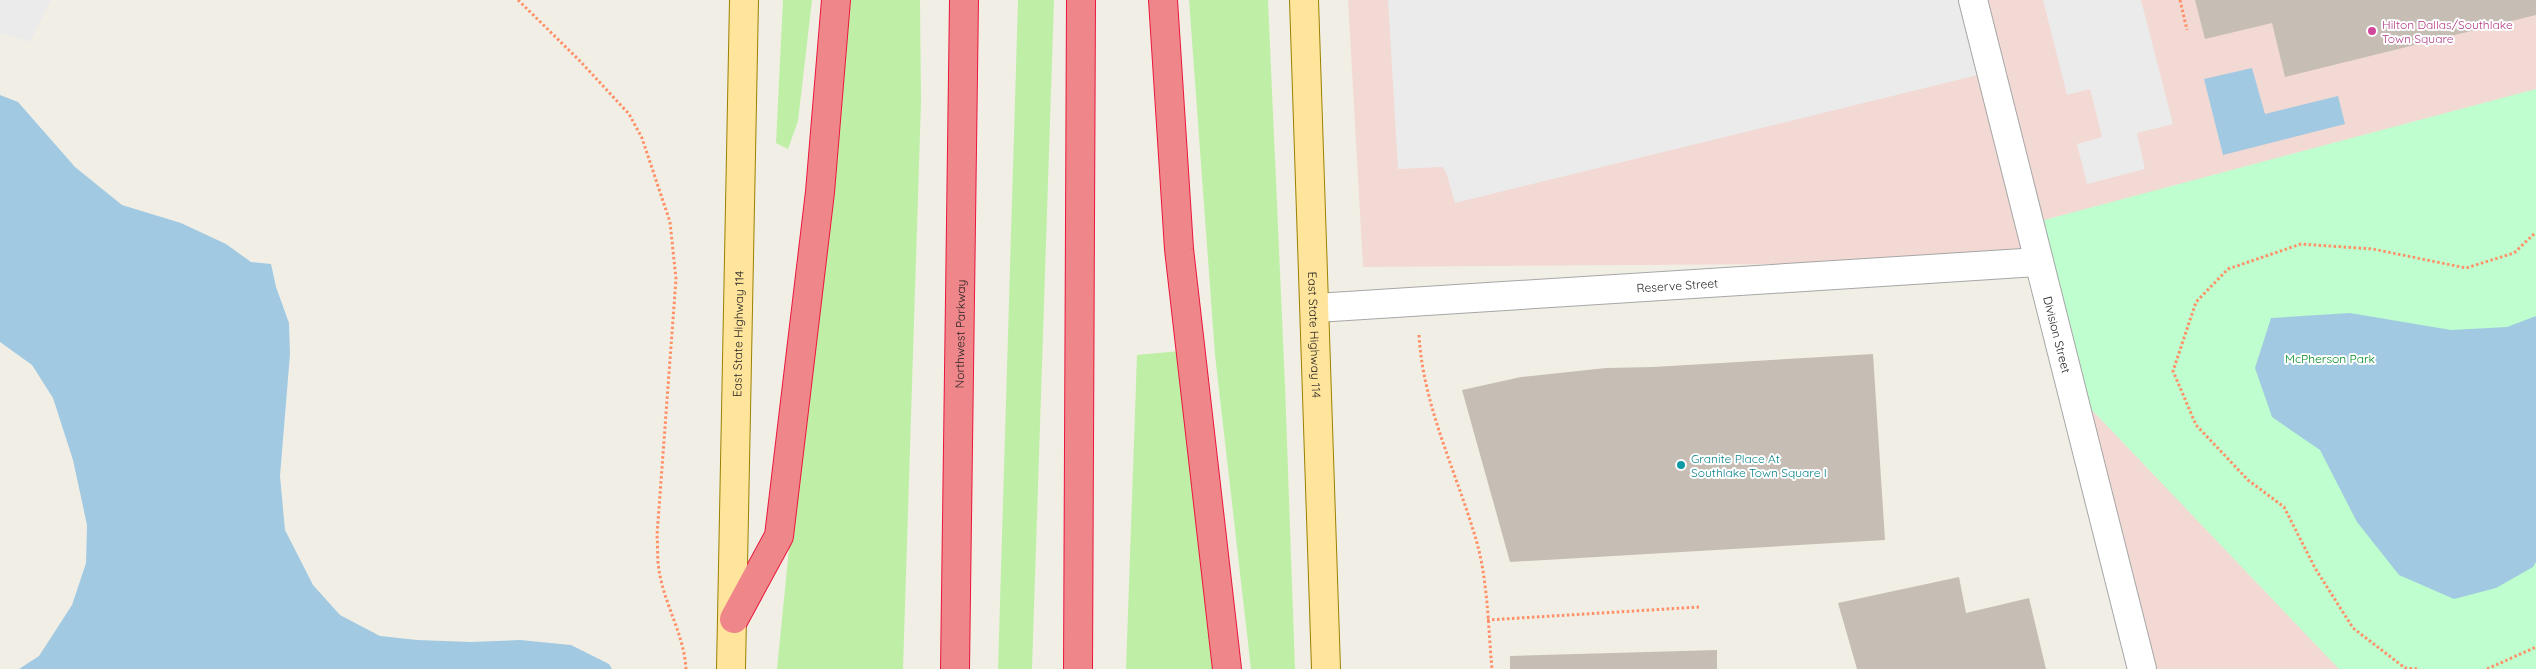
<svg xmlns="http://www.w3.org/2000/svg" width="2536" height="669" viewBox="0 0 2536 669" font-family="Quicksand,sans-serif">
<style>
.commercial{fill:#f3d9d3}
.grass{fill:#bfefa7}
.park{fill:#bffece}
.parking{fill:#ebebeb}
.water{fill:#a2c9e2}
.building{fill:#c6beb4}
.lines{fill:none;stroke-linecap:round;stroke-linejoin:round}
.minor-casing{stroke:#a6a6a6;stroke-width:30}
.major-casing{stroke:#9b8100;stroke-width:30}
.highway-casing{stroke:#ea173d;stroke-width:30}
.path{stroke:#ff9068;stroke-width:3;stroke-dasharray:2.5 2.5;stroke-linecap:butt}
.minor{stroke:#fff;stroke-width:28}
.major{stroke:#ffe49c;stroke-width:28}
.highway{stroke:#ef8689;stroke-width:28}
.hotel-dot{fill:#d1479c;stroke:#fff;stroke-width:2}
.culture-dot{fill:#0f9aa8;stroke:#fff;stroke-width:2}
.labels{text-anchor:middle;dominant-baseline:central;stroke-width:4;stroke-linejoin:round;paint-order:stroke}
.hotel-label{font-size:12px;fill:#b23c85;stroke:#fff;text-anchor:start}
.street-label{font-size:12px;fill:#1f1f1f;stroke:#fff}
.park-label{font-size:12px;fill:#028923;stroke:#fff}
.culture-label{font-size:12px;fill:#0d838f;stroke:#fff;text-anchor:start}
</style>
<rect width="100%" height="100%" fill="#f1efe5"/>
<polygon class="commercial" points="1348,0 2536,0 2536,669 2142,669 2038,262 1363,267"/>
<g class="grass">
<polygon points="783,0 812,0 798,121 788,149 776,143"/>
<polygon points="851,0 920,0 921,102 903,669 777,669 794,499"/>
<polygon points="1018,0 1054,0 1032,669 998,669"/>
<polygon points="1189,0 1268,0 1285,385 1295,669 1251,669 1215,355"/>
<polygon points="1180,351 1213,669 1126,669 1137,355"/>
</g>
<polygon class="park" points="2536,89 2536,669 2339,669 2070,387 2029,224"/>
<g class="parking">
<polygon points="0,0 51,0 30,42 0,33"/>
<polygon points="1388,0 1973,0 1990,72 1455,203 1446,172 1442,167 1398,169"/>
<polygon points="2043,0 2141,0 2173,124 2137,133 2145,169 2087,184 2077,144 2102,137 2090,89 2067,95"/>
</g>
<g class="water">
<polygon points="2252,68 2265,114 2338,96 2345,124 2223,155 2204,79"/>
<polygon points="0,95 18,102 75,167 122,205 181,223 226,244 251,262 271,264 276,287 289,323 290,354 280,476 285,530 313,585 340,615 380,636 417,640 471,642 520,640 571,645 609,664 612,669 19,669 39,656 72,605 86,563 87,525 73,460 53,398 32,365 0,342"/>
<polygon points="2350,313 2451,330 2507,327 2536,316 2536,562 2533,567 2496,588 2454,599 2399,575 2357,522 2320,450 2272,417 2255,368 2271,318"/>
</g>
<g class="building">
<polygon points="2195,0 2536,0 2536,15 2285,77 2272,23 2205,39"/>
<polygon points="1873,354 1885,540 1510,562 1462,390 1521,377 1606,368 1653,367"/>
<polygon points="1959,577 1966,613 2029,598 2046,669 1857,669 1838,603"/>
<polygon points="1717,650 1717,669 1510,669 1510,656"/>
</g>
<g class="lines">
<g class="minor-casing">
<g id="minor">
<path id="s1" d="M1973 0 2142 669"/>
<path id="s2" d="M1316 308 2039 262"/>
</g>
</g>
<g class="major-casing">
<g id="major">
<path id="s3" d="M1304 0 1326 669"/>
<path id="s4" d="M731 669 744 0"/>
</g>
</g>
<g class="highway-casing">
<g id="highway">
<polyline points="1163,0 1179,249 1227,669"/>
<polyline points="734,619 779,536 820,192 836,0"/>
<path id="s5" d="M955 669 964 0"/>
<polyline points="1078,669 1081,0"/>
</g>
</g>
<g class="path">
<path d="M518 0 579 60 629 114 642 138 670 222 676 279 657 535C658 546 657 559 659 570 664 604 684 634 686 669"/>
<polyline points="2180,0 2187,30"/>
<path d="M1419 335C1423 405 1455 469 1475 536 1488 578 1488 626 1492 669"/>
<polyline points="1487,620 1699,607"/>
<polyline points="2417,669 2405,668 2353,628 2315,568 2284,507 2248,480 2196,425 2173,371 2196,302 2228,269 2301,244 2373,249 2466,268 2514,253 2536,232"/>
<polyline points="2487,669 2536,647"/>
</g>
<use href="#minor" class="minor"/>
<use href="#major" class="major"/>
<use href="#highway" class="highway"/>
</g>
<circle class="hotel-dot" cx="2372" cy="31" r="5"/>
<circle class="culture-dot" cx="1681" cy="465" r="5"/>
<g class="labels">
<g class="hotel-label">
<text x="2382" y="24">Hilton Dallas/Southlake<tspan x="2382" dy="14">Town Square</tspan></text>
</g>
<g class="street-label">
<text stroke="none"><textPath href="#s2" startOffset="362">Reserve Street</textPath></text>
<text stroke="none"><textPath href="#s3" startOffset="335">East State Highway 114</textPath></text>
<text stroke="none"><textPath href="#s4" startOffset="335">East State Highway 114</textPath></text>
<text stroke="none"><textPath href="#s5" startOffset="335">Northwest Parkway</textPath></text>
<text stroke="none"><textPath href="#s1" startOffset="345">Division Street</textPath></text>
</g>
<g class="park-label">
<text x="2330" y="358">McPherson Park</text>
</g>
<g class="culture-label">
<text x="1691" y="458">Granite Place At<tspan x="1691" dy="14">Southlake Town Square I</tspan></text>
</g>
</g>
</svg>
